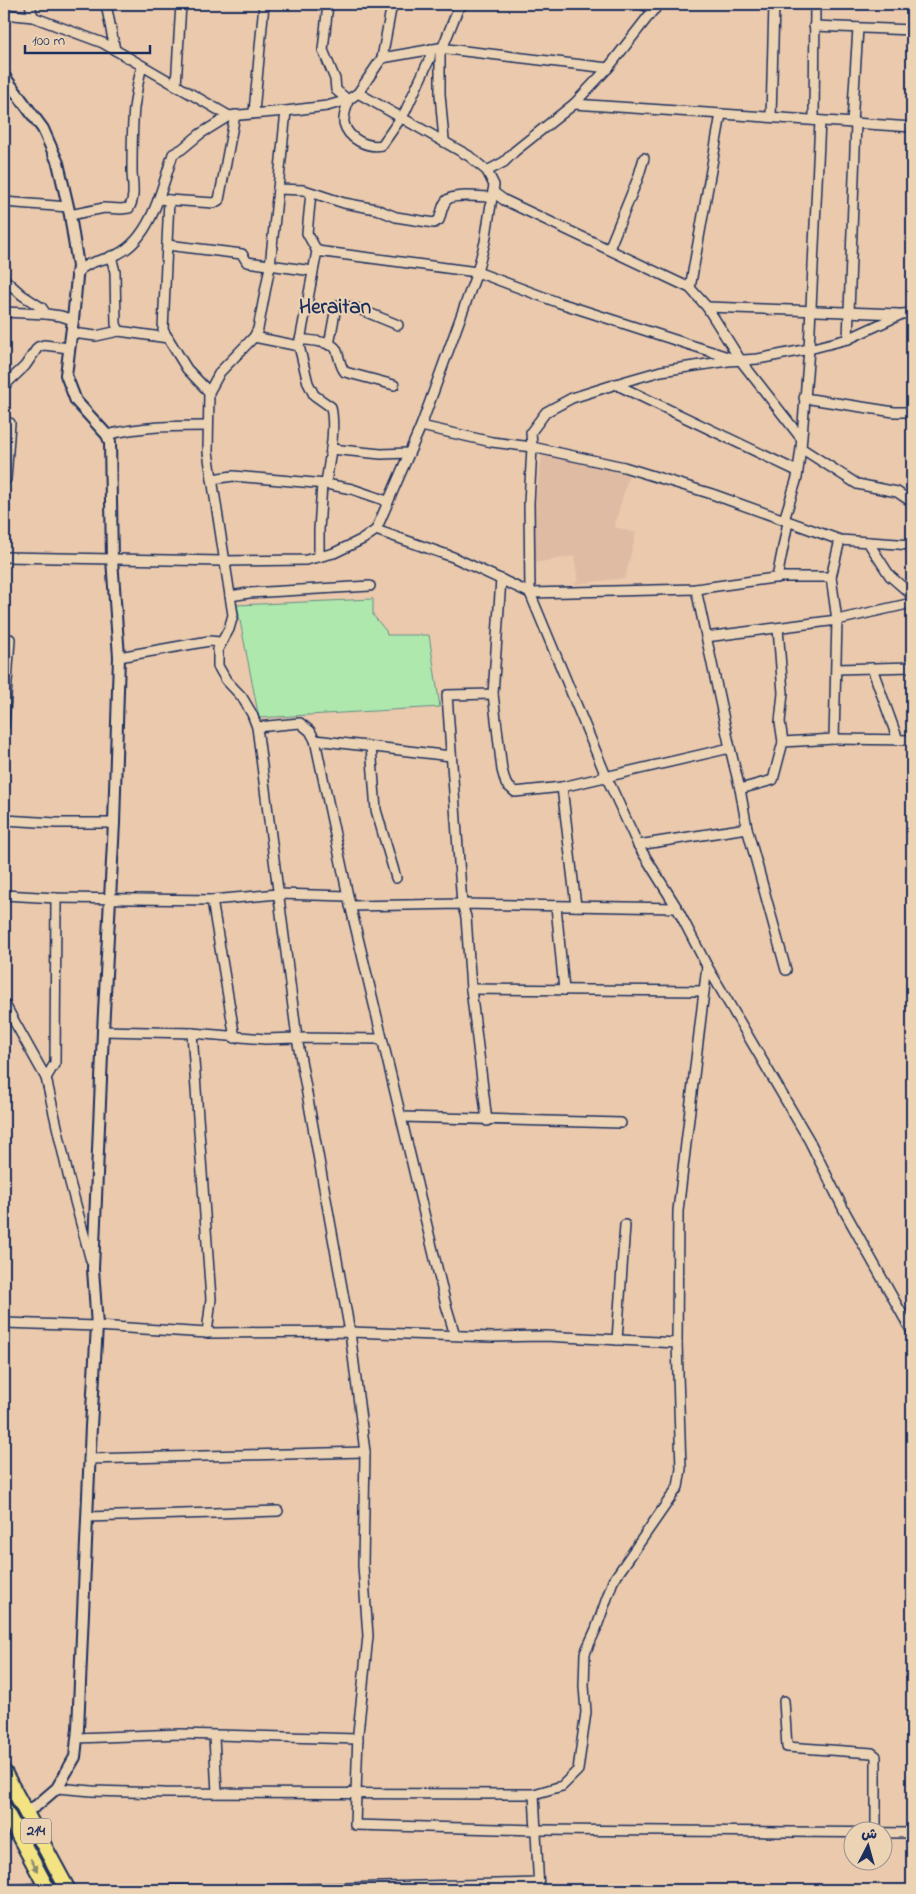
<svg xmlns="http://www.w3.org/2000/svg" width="916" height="1894" viewBox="0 0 916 1894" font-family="'Indie Flower','Playpen Sans Arabic',sans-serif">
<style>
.built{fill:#dfbba4}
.green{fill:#aee8ad;stroke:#648c86}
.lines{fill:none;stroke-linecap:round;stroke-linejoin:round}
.minor-casing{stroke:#1b2f5e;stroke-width:12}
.tertiary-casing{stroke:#1b2f5e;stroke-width:14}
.trunk-casing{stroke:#1b2f5e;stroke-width:18}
.minor{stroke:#ecd3b4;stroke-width:9}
.tertiary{stroke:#ecd3b4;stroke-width:10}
.trunk{stroke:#f4e382;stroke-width:14}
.oneway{fill:#888970}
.labels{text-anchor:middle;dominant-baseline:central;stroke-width:4;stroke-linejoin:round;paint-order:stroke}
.shield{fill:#ecd3b4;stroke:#5a6078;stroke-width:1}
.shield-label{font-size:15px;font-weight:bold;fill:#1b2f5e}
.district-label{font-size:21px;font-weight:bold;fill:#1b2f5e;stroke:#ecd3b4}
</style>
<rect width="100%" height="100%" fill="#eac9ac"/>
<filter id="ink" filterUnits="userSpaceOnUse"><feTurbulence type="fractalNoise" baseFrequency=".02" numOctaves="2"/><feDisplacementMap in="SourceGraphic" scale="10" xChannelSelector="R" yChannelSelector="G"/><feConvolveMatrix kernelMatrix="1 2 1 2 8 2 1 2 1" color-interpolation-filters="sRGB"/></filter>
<g filter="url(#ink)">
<polygon class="built" points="542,456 598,467 629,475 614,527 636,533 625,578 575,584 578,580 574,556 534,563 534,512"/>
<polygon class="green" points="373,599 373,615 386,631 387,635 429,635 440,707 259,718 237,605"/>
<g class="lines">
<g class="minor-casing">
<g id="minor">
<polyline points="30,4 33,17"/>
<polyline points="106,4 115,50"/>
<path d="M328 4 323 50 335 79 336 90 348 100C347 106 343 117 344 123 348 139 367 148 382 145L405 112 430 58 431 49"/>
<polyline points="641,4 655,9"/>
<polyline points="4,14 33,17 103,43 229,116 286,111 327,106 348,100 358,93 382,58 392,4"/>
<polyline points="814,26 912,30"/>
<polyline points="382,58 439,48 608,68"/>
<polyline points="176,86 181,4"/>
<polyline points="358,93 469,156 487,171"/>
<polyline points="574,104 912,127"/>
<polyline points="254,112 264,4"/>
<polyline points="771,117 774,4"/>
<polyline points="814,120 815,4"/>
<polyline points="852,123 858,28"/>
<polyline points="444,140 440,94 440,54 458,9 463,4"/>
<path d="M278 189 304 190 344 203 376 209 396 217 434 223 439 220C441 215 442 206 446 201 451 193 483 197 492 197"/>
<polyline points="493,192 504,200 690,288 707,307 741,361 801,438"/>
<polyline points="311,193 307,233 317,251"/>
<polyline points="159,199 169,200 163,330 187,369 209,392"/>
<polyline points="169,200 214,203 219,200 235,115"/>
<polyline points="4,202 68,207"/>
<path d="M70 215 104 208 121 209 129 208C136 197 132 182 132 170 132 149 132 128 134 108 136 94 138 80 142 66"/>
<polyline points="167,245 242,254 247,262 313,271"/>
<polyline points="609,249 638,178 644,158"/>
<polyline points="111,256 115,272 116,324 119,331"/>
<path d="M76 273C91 259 101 262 118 254 152 237 162 187 173 154L182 149 200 134 229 116"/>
<polyline points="4,279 22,295 42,308 46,314 61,316 73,320"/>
<polyline points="690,288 721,114"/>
<polyline points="707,307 899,314"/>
<polyline points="4,312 46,314"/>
<polyline points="912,313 902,314 848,339 809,349 758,359 728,361 661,371 626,381 572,398 546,412 531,432 532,447 529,503 530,593 606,776 638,845 677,908 707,966 809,1140 845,1212 912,1332"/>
<polyline points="72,333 96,336 119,331 168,338"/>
<polyline points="254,337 299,346 317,251 477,272 557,302 734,359"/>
<path d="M300 339C309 341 331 341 336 349 340 357 339 365 345 372L394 385"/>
<polyline points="848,339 856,123"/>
<polyline points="329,345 336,307 339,305 359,309 398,325"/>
<path d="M299 346 308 383 314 395 331 407C336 431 329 460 326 484"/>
<polyline points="615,384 797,471"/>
<polyline points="4,386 25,366 38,347 44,345 69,348"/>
<polyline points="804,398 894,412 912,412"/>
<polyline points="4,423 10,423 6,479 4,479"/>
<polyline points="421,426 492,442 532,447 624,467 712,494 840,540 912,545"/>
<path d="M107 435C141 426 174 426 208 426"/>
<polyline points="801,448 857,484 897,492 912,502"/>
<polyline points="331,449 381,454 409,453"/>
<polyline points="212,479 233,476 326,484 352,489 387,501"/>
<polyline points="784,520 797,478 801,448 809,349 820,121"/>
<polyline points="376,530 453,557 530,593 696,589 781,577 831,577"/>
<polyline points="868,542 890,576 912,595"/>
<polyline points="4,557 223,561 306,560 334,553 363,539 376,530 421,426 477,272 485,242 494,185 487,171 504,162 515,151 574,104 608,68 658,4"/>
<polyline points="319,557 319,530 322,484"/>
<polyline points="777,578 788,522"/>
<polyline points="230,596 249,593 370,586"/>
<polyline points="778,628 783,693 780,722 783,742"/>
<polyline points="706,637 837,620 912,603"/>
<polyline points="119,657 209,641 220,642"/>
<polyline points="872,668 898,740"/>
<polyline points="837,669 912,667"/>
<polyline points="493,694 502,770 506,784 515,792 562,787 730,748 696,589"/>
<polyline points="4,725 10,639"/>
<polyline points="257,727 252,714 242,697 226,680 218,666 218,649 229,629 233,615 208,452 209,392 220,372 254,337 258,329 270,266 286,111"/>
<polyline points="834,739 912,740"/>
<polyline points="315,740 451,756"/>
<polyline points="371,747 376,810 396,878"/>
<polyline points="730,748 740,789"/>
<polyline points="562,787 576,906"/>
<polyline points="4,820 56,823 114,823"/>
<polyline points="747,828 786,970"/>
<polyline points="638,845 747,828 740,789 773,780 783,742 834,739 837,620 831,577 840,540"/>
<polyline points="4,895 56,898 212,900 278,894 348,896"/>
<polyline points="212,900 235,1038"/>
<polyline points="350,906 462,904 677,908"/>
<polyline points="556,906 564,990"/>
<polyline points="471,989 704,991"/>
<polyline points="4,1003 46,1078 68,1175 91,1261"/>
<polyline points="103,1031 192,1033 265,1039 297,1038 382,1039"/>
<polyline points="192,1033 211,1299 207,1333"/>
<polyline points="46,1078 55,1063 56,898"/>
<polyline points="402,1117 621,1123"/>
<polyline points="487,1121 471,989 466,917 462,904 447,695 493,694 501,579"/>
<polyline points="4,1323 97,1326 207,1333 350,1332 492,1337 545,1336 677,1343"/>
<polyline points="455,1335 446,1305 348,896 315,740 310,731 300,723 257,727 297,1038 350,1332 365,1452 363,1565 368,1636 358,1733 355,1825 536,1830 912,1833"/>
<polyline points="617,1340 625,1225"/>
<polyline points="89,1459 365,1452"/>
<polyline points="87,1517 278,1511"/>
<polyline points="784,1701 787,1747 872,1753 876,1756 876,1831"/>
<polyline points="214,1737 217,1793"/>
<polyline points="77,1738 180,1734 358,1739"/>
<polyline points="57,1788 92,1791 164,1793 534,1794 562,1786 578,1770 586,1712 584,1686 585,1653 596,1629 613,1581 678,1487 681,1469 677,1343 678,1211 707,966"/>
<polyline points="534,1794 539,1890"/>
<polyline points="4,1890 47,1888"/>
<polyline points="161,1890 198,1890"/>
<polyline points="270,1890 538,1883"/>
</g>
</g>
<g class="tertiary-casing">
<polyline id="tertiary" points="4,76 43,129 58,163 70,215 78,266 73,320 66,375 76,401 107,435 110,442 112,559 119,657 114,823 103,1031 93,1269 97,1326 91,1426 78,1729 75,1757 57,1788 36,1806 26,1811"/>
</g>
<g class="trunk-casing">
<g id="trunk">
<polyline points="4,1772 68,1890"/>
<polyline points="4,1808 48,1890"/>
</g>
</g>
<use href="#minor" class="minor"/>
<use href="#tertiary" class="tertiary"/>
<use href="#trunk" class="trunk"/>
</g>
<defs><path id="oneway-solid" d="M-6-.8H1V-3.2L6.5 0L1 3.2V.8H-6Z" transform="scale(1.25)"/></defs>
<use class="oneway" href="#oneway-solid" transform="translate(34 1865) rotate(61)"/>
</g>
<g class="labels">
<rect class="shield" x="21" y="1818.5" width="30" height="25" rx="4"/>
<g class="shield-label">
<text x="36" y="1831">214</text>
</g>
<g class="district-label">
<text x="335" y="308">Heraitan</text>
</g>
</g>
<rect width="916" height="1894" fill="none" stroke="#ecd3b4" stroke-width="20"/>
<rect x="10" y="10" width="896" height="1874" fill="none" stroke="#1b2f5e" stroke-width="2" filter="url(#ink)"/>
<g transform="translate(868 1846) rotate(6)"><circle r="24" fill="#ecd3b4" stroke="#989192"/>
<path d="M0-4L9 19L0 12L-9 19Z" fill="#1b2f5e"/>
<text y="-8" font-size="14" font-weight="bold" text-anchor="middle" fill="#1b2f5e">ش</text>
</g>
<path d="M25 45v8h125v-8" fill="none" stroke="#1b2f5e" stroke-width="2.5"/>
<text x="32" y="45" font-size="15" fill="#1b2f5e" stroke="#ecd3b4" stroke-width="4" paint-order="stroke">100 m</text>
</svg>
